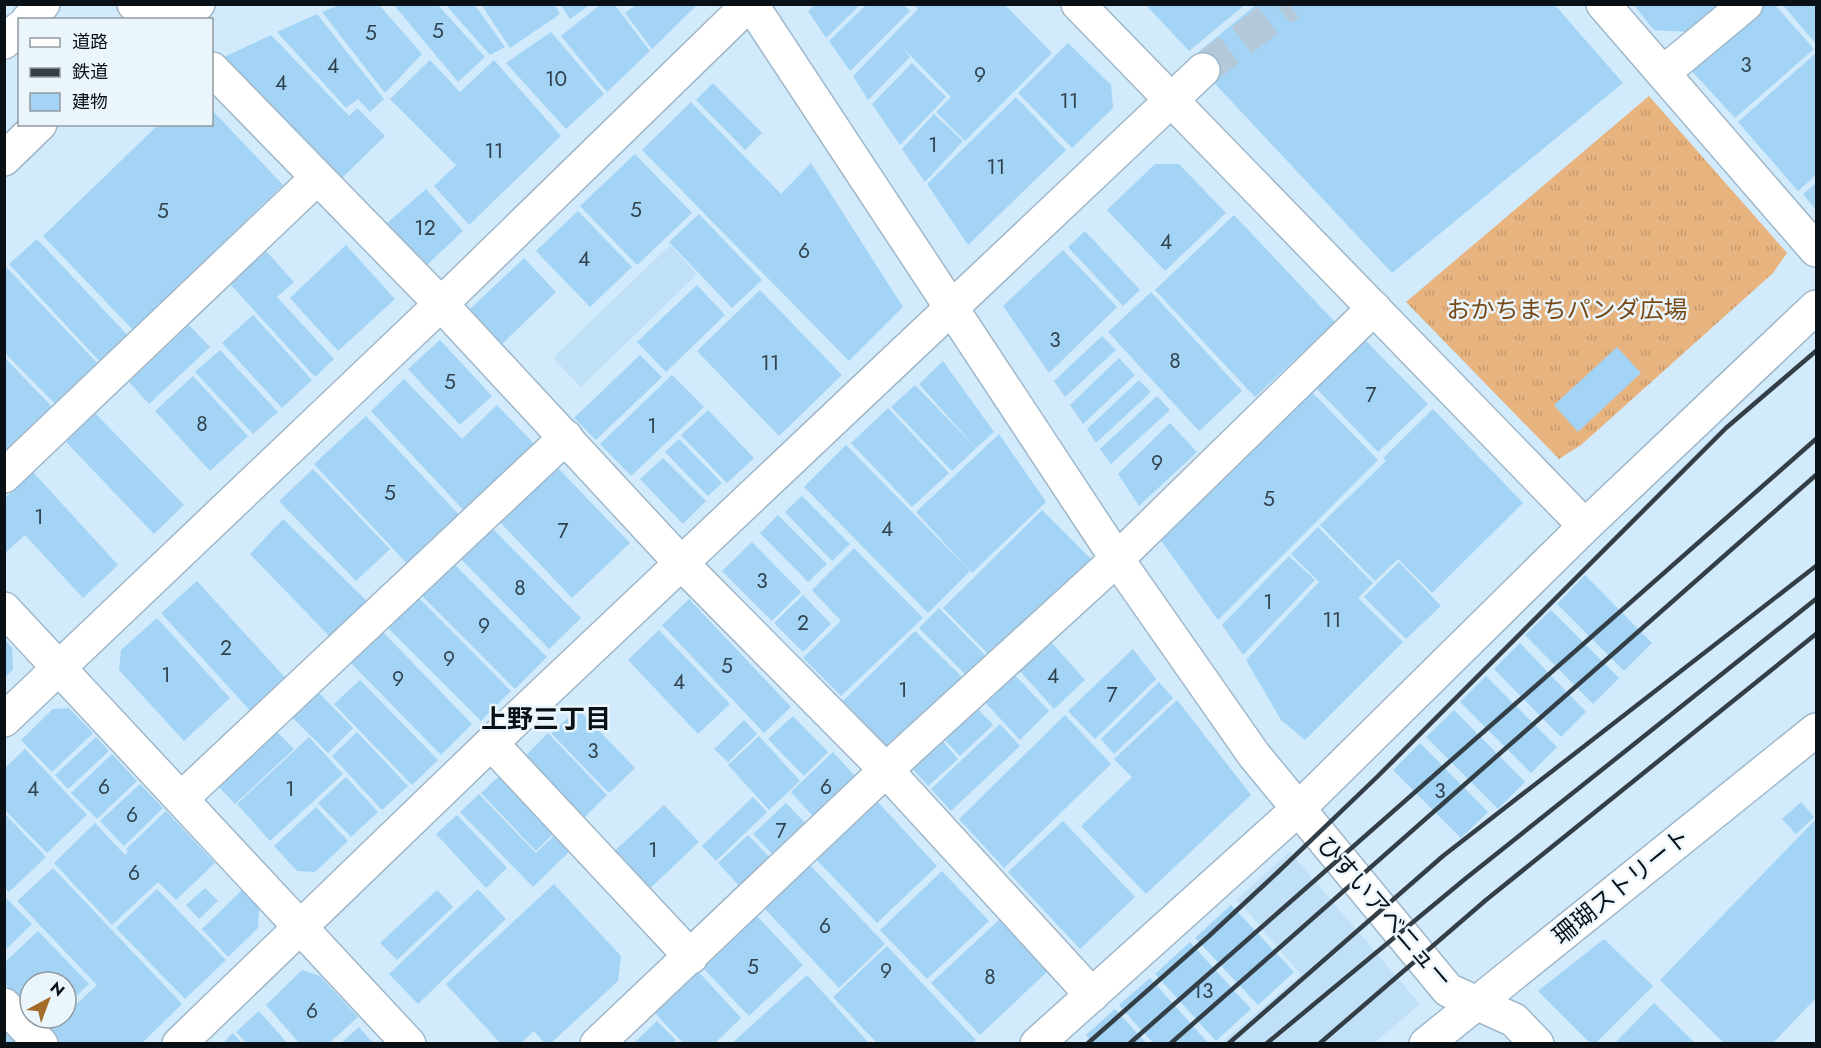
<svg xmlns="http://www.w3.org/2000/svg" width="1821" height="1048" viewBox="0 0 1821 1048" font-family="Jost,'Noto Sans JP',sans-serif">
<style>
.built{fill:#c0e0f7}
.grass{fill:url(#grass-tufts)}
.building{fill:#a4d4f5}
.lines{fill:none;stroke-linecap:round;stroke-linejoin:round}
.minor-tunnel{stroke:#b3c9da;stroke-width:33;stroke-dasharray:33 16;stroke-linecap:butt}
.minor-casing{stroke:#9fb7c9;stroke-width:36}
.major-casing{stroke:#9fb7c9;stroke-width:36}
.minor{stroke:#fff;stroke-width:33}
.major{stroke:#fff;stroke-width:33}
.rail{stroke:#333e47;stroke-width:4.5}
.labels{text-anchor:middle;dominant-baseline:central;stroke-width:5;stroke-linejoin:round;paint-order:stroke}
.number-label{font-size:21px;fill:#30424e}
.park-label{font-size:24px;fill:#764a18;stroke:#ebf5fc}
.street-label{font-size:24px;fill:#091117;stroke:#ebf5fc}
.neighbourhood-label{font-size:26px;font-weight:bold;fill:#091117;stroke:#ebf5fc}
</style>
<defs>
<pattern id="grass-tufts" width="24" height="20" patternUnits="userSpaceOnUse" patternTransform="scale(1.5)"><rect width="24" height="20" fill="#e7b37f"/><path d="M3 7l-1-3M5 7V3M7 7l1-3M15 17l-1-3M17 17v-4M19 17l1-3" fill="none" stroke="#c5996d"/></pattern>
</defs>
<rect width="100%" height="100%" fill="#d1eafc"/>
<g class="built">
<polygon points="670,245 697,274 581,387 553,358"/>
<polygon points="1290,852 1420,1004 1374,1043 1221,1043 1301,975 1237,899"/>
</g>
<polygon class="grass" points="1649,96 1787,253 1773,273 1581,445 1559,459 1406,302"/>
<g class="building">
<polygon points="393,4 437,4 485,57 458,82"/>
<polygon points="445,4 474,4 505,47 490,55"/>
<polygon points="481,4 554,4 560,14 510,48"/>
<polygon points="560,4 591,4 570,19"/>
<polygon points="601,4 614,4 650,51 607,92 561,36"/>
<polygon points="638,4 698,4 652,49 625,13"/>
<polygon points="914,4 1004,4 1052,53 965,141 936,112 951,97 902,47 910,57 868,100 853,76 918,9"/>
<polygon points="1145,4 1246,4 1189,51"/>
<polygon points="1257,4 1554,4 1623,83 1392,273 1191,58"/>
<polygon points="1633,4 1721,4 1688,32 1654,30"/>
<polygon points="1764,4 1774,4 1814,49 1735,118 1690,69"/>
<polygon points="1782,4 1816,4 1816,44"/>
<polygon points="339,5 379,5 422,54 385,93 322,12"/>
<polygon points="815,5 860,5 826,38 808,11"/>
<polygon points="866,5 904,5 910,11 850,71 829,41"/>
<polygon points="317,14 384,99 370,112 358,99 346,108 277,32"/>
<polygon points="551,32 604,94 566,129 506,63"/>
<polygon points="271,35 349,116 357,108 385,136 341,179 220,59"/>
<polygon points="1068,43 1111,85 1113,108 1072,148 1018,93"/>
<polygon points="1816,53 1816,175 1798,191 1738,122"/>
<polygon points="430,60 460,92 494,60 561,136 469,225 434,186 456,165 390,99"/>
<polygon points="912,63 946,97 900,145 872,104"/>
<polygon points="713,83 762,133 745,150 696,100"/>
<polygon points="1016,97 1066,150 968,245 927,184"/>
<polygon points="691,102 781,194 811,163 903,307 849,361 642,150"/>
<polygon points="212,110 283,185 133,330 43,236 159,124 212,124"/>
<polygon points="934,114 963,141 925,182 902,149"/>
<polygon points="635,154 692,213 637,265 580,206"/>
<polygon points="1155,164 1179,164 1226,213 1165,271 1107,210"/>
<polygon points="1816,183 1816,210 1803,194"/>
<polygon points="426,189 463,231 427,265 386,224"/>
<polygon points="578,211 632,267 590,307 536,251"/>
<polygon points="699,214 762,280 732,308 669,242"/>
<polygon points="1234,215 1335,322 1255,397 1155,290"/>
<polygon points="1085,231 1140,290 1123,306 1068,247"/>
<polygon points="37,239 131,339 103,365 9,264"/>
<polygon points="346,245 395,299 338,351 290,298"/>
<polygon points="1063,250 1117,307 1049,373 1003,306"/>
<polygon points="266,251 294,282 277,297 334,359 315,377 230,284"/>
<polygon points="524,258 556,292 500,346 467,312"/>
<polygon points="6,267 99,365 57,406 4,352"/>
<polygon points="697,285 725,315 666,372 637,342"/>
<polygon points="760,290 842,375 779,436 697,351"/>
<polygon points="1151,292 1242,391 1199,431 1108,332"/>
<polygon points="253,315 312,380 282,408 222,343"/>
<polygon points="189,325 210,347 149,404 129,382"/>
<polygon points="1102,336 1116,350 1065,397 1054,381"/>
<polygon points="1363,338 1428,404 1378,452 1314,386"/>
<polygon points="440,340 492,396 460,425 408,369"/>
<polygon points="1617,347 1641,373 1578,432 1554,405"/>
<polygon points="220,350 278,412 253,434 195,372"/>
<polygon points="640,355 662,377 596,440 574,418"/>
<polygon points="4,357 55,410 4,459"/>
<polygon points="1119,358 1135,375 1083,424 1070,405"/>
<polygon points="943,361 994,432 976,448 919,384"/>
<polygon points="672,375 704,407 631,476 600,444"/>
<polygon points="193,376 248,436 210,471 155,411"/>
<polygon points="404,379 462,439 497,405 537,447 467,514 371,411"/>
<polygon points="1139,380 1151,392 1096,443 1087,429"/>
<polygon points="915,385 976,448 952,471 891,407"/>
<polygon points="1311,391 1378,460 1218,620 1160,539"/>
<polygon points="1157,396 1170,410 1111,464 1100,449"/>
<polygon points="888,408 949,473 912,507 851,443"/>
<polygon points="1433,409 1523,503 1432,593 1398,559 1375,581 1320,525 1386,461 1383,458"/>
<polygon points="708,410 754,458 727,483 681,435"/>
<polygon points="95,413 184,505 154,534 66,442"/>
<polygon points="366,416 465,521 413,570 314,464"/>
<polygon points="1170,423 1197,452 1139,506 1118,474"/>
<polygon points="999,434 1046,502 972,573 916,512"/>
<polygon points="679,439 722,483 708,496 665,452"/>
<polygon points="846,445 970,571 928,613 804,487"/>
<polygon points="663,458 706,501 683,524 640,479"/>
<polygon points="555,465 630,543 572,598 497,519"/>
<polygon points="313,469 390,549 356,581 279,501"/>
<polygon points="33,472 118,565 83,598 25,535 4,554 4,499"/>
<polygon points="802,496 850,544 832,561 785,512"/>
<polygon points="1042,510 1092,560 992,658 943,608"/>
<polygon points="778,515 827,564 808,582 760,533"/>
<polygon points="283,519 369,603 333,640 250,554"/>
<polygon points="491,527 581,618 549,649 460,558"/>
<polygon points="1318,527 1373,583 1358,598 1403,642 1305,740 1281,720 1246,660 1319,582 1291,554"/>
<polygon points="752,542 801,592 772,621 722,571"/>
<polygon points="854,548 923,618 841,696 803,658 841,621 812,590"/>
<polygon points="1289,556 1315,580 1243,655 1222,625"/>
<polygon points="1399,562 1441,606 1406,639 1364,597"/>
<polygon points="453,563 547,657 515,689 421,595"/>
<polygon points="1585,575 1652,643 1624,671 1557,604"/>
<polygon points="197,581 290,683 255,716 161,613"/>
<polygon points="803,595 831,624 803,652 774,623"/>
<polygon points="417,596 511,691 481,721 387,627"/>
<polygon points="689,599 791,707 764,733 662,625"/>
<polygon points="939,608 987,657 967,676 919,628"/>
<polygon points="1551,610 1619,678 1593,704 1525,635"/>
<polygon points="157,618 230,698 184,741 119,670 121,650"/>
<polygon points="659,630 730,704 698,734 628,660"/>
<polygon points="382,631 472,724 441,755 350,662"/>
<polygon points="915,631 963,678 890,749 843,701"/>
<polygon points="4,639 12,648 13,670 4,678"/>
<polygon points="1052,643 1085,680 1054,709 1020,671"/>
<polygon points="1520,643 1586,712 1561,737 1494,669"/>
<polygon points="1133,649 1156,679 1095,739 1068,711"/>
<polygon points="1010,670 1049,711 1020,740 981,698"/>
<polygon points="1486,676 1557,747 1531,773 1460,702"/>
<polygon points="360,680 438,760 412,785 334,704"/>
<polygon points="1159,682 1173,698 1114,754 1101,739"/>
<polygon points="318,692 353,728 328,753 292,717"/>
<polygon points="1177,700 1251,795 1146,894 1081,826 1132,777 1114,759"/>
<polygon points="975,706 993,725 960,756 942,737"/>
<polygon points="69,708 93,733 52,772 21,740 53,709"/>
<polygon points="578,709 635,768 609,793 551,733"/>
<polygon points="1454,710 1525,782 1498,809 1426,737"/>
<polygon points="1065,715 1111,764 1004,868 959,819"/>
<polygon points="793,716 828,752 804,776 768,739"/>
<polygon points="744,720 757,734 728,762 714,749"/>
<polygon points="1000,724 1020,746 951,811 931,789"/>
<polygon points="275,730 294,749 235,804 217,785"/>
<polygon points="357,732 408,786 382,810 332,756"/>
<polygon points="548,733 607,795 581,821 522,759"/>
<polygon points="759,736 800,781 769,810 728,765"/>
<polygon points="96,737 109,751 68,789 55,775"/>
<polygon points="309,737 343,774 270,841 237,804"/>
<polygon points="940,738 958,759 928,786 910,766"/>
<polygon points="1420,743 1488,812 1461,838 1393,770"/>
<polygon points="25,749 87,815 47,853 4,809 4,769"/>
<polygon points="833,752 861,783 819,823 791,792"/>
<polygon points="112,754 137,781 97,819 71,793"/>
<polygon points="499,776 554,833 536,851 481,793"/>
<polygon points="346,777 378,812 351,837 318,803"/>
<polygon points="140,784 163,808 124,846 100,821"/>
<polygon points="479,794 536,853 558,832 573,848 533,887 460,812"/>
<polygon points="753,797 767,812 716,861 702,846"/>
<polygon points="875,799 937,866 877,923 813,856"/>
<polygon points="1801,802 1814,817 1796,834 1782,819"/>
<polygon points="786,803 810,828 777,859 753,834"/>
<polygon points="664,805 699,842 642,896 607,858"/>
<polygon points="316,807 348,841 315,872 297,871 274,846"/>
<polygon points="166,811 215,863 176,900 158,882 112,925 54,863 95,823 125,855 128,852 126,849"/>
<polygon points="4,813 46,857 9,892 4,888"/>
<polygon points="457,815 507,868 486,888 436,834"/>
<polygon points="1816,819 1816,998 1772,1044 1725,1044 1660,980"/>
<polygon points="1063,821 1135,897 1080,949 1008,872"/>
<polygon points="748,835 774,862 744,891 718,863"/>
<polygon points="810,865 885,944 839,988 764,908"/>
<polygon points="53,868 182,1004 141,1044 58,1044 47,1032 62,1018 66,1018 66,1014 97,985 17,901"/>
<polygon points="942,871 989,921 927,979 880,930"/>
<polygon points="554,884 621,956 618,981 550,1044 545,1044 534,1031 520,1044 501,1044 446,984"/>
<polygon points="205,888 218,901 199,919 186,905"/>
<polygon points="157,889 226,960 185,999 116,928"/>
<polygon points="478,889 506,919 418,1004 389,974"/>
<polygon points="242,890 259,909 258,928 228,957 202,929"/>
<polygon points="437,890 453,907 397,960 380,943"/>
<polygon points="4,896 32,924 4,951"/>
<polygon points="1231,905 1294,972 1258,1005 1195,938"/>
<polygon points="757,916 803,965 749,1016 703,968"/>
<polygon points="1000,919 1049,970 980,1035 931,983"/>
<polygon points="38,931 89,984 66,1006 66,982 30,982 30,1009 4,983 4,963"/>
<polygon points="1604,939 1653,986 1595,1044 1591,1044 1538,991"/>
<polygon points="1190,942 1251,1009 1216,1041 1155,974"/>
<polygon points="887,946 976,1040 972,1044 878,1044 833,997"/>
<polygon points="696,969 741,1018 714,1044 684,1044 653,1011"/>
<polygon points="302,970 320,976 358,1017 328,1044 300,1044 266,1005"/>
<polygon points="807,975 870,1044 731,1044"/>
<polygon points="1150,978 1209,1044 1154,1044 1119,1005"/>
<polygon points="1654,1003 1696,1044 1614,1044"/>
<polygon points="1115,1009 1147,1044 1093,1044 1086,1035"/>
<polygon points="259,1011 288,1044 247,1044 236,1032"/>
<polygon points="38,1018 54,1018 46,1026"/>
<polygon points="657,1021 676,1040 672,1044 633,1044"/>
<polygon points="4,1023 24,1044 4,1044"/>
<polygon points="359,1027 374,1044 340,1044"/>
<polygon points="233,1033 242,1044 222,1044"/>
</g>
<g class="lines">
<polyline class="minor-tunnel" points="1203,70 1289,4"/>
<g class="minor-casing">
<g id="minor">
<polyline points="134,4 161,20"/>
<polyline points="751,4 1117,559 1254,755 1448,990 1514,1020 1537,1044"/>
<polyline points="1078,4 1585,526"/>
<polyline points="1603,4 1816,250"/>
<polyline points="212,69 441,304 682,564 886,770 1092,995"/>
<polyline points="1663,73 1746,4"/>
<polyline points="4,476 317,178"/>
<polyline points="4,609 409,1044"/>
<polyline points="4,720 441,304 749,4"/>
<polyline points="491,743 691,957"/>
<polyline points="181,799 566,437"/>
<polyline points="4,1005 41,1044"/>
<polyline points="179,1044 491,743 1203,70"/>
<polyline points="597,1044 886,770 1117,559 1374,308"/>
<polyline points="1037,1044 1297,810 1585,526 1816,307"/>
<polyline points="1426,1044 1816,730"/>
</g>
</g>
<g class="major-casing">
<g id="major">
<polyline points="28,20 43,4"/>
<polyline points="166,20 198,4"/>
<polyline points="4,42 20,28"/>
<polyline points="4,159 40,124"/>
</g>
</g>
<use href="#minor" class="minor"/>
<use href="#major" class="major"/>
<g class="rail">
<polyline points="1087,1044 1209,936 1278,872 1377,777 1726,428 1816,351"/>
<polyline points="1129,1044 1816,439"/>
<polyline points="1170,1044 1816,475"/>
<polyline points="1228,1044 1443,856 1816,566"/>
<polyline points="1266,1044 1465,879 1816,599"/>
<polyline points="1319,1044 1486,900 1816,634"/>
</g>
</g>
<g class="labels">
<g class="number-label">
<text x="438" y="31">5</text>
<text x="371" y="33">5</text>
<text x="1746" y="65">3</text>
<text x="333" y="66">4</text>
<text x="980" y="75">9</text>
<text x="556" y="79">10</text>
<text x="281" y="83">4</text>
<text x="1069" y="101">11</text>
<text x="933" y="145">1</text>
<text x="494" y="151">11</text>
<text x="996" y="167">11</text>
<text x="636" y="210">5</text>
<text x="163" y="211">5</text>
<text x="425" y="228">12</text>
<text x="1166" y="242">4</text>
<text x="804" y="251">6</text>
<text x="584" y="259">4</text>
<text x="1055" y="340">3</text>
<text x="1175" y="361">8</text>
<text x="770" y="363">11</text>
<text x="450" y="382">5</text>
<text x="1371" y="395">7</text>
<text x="202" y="424">8</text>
<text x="652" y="426">1</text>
<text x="1157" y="463">9</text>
<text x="390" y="493">5</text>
<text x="1269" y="499">5</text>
<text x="39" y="517">1</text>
<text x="887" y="529">4</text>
<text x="563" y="531">7</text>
<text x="762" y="581">3</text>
<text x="520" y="588">8</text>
<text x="1268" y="602">1</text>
<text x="1332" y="620">11</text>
<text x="803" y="623">2</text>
<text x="484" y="626">9</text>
<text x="226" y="648">2</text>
<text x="449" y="659">9</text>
<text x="727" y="666">5</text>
<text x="166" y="675">1</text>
<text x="1053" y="676">4</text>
<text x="398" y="679">9</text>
<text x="679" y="682">4</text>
<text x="903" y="690">1</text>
<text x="1112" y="695">7</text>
<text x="593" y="751">3</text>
<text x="104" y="787">6</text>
<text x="826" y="787">6</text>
<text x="33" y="789">4</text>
<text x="290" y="789">1</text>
<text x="1440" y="791">3</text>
<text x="132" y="815">6</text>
<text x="781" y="831">7</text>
<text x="653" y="850">1</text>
<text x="134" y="873">6</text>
<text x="825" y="926">6</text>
<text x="753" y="967">5</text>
<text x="886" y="971">9</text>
<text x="990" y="977">8</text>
<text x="1203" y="991">13</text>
<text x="312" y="1011">6</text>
</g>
<g class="park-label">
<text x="1567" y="309">おかちまちパンダ広場</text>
</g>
<g class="street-label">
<text transform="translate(1621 886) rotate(-39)">珊瑚ストリート</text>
<text transform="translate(1385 912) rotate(49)">ひすいアベニュー</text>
</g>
<g class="neighbourhood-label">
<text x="546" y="719">上野三丁目</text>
</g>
</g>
<rect width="1821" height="1048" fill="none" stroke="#091117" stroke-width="12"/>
<rect x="18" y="18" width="195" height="108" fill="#ebf5fc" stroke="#919aa0" stroke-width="1.5"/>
<rect x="30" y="38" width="30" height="9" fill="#ffffff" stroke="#919aa0" stroke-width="1.5"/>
<text x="72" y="48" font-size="18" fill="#091117">道路</text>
<rect x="30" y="68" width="30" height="9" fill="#333e47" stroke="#919aa0" stroke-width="1.5"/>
<text x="72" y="78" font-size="18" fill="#091117">鉄道</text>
<rect x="30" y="93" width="30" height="18" fill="#a4d4f5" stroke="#919aa0" stroke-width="1.5"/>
<text x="72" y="108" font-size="18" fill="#091117">建物</text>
<g transform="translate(48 1000) rotate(41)"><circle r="28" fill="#ebf5fc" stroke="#919aa0" stroke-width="1.5"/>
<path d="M0-4.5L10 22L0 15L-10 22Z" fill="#a46b29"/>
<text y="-9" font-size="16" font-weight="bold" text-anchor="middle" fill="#091117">N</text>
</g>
</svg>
